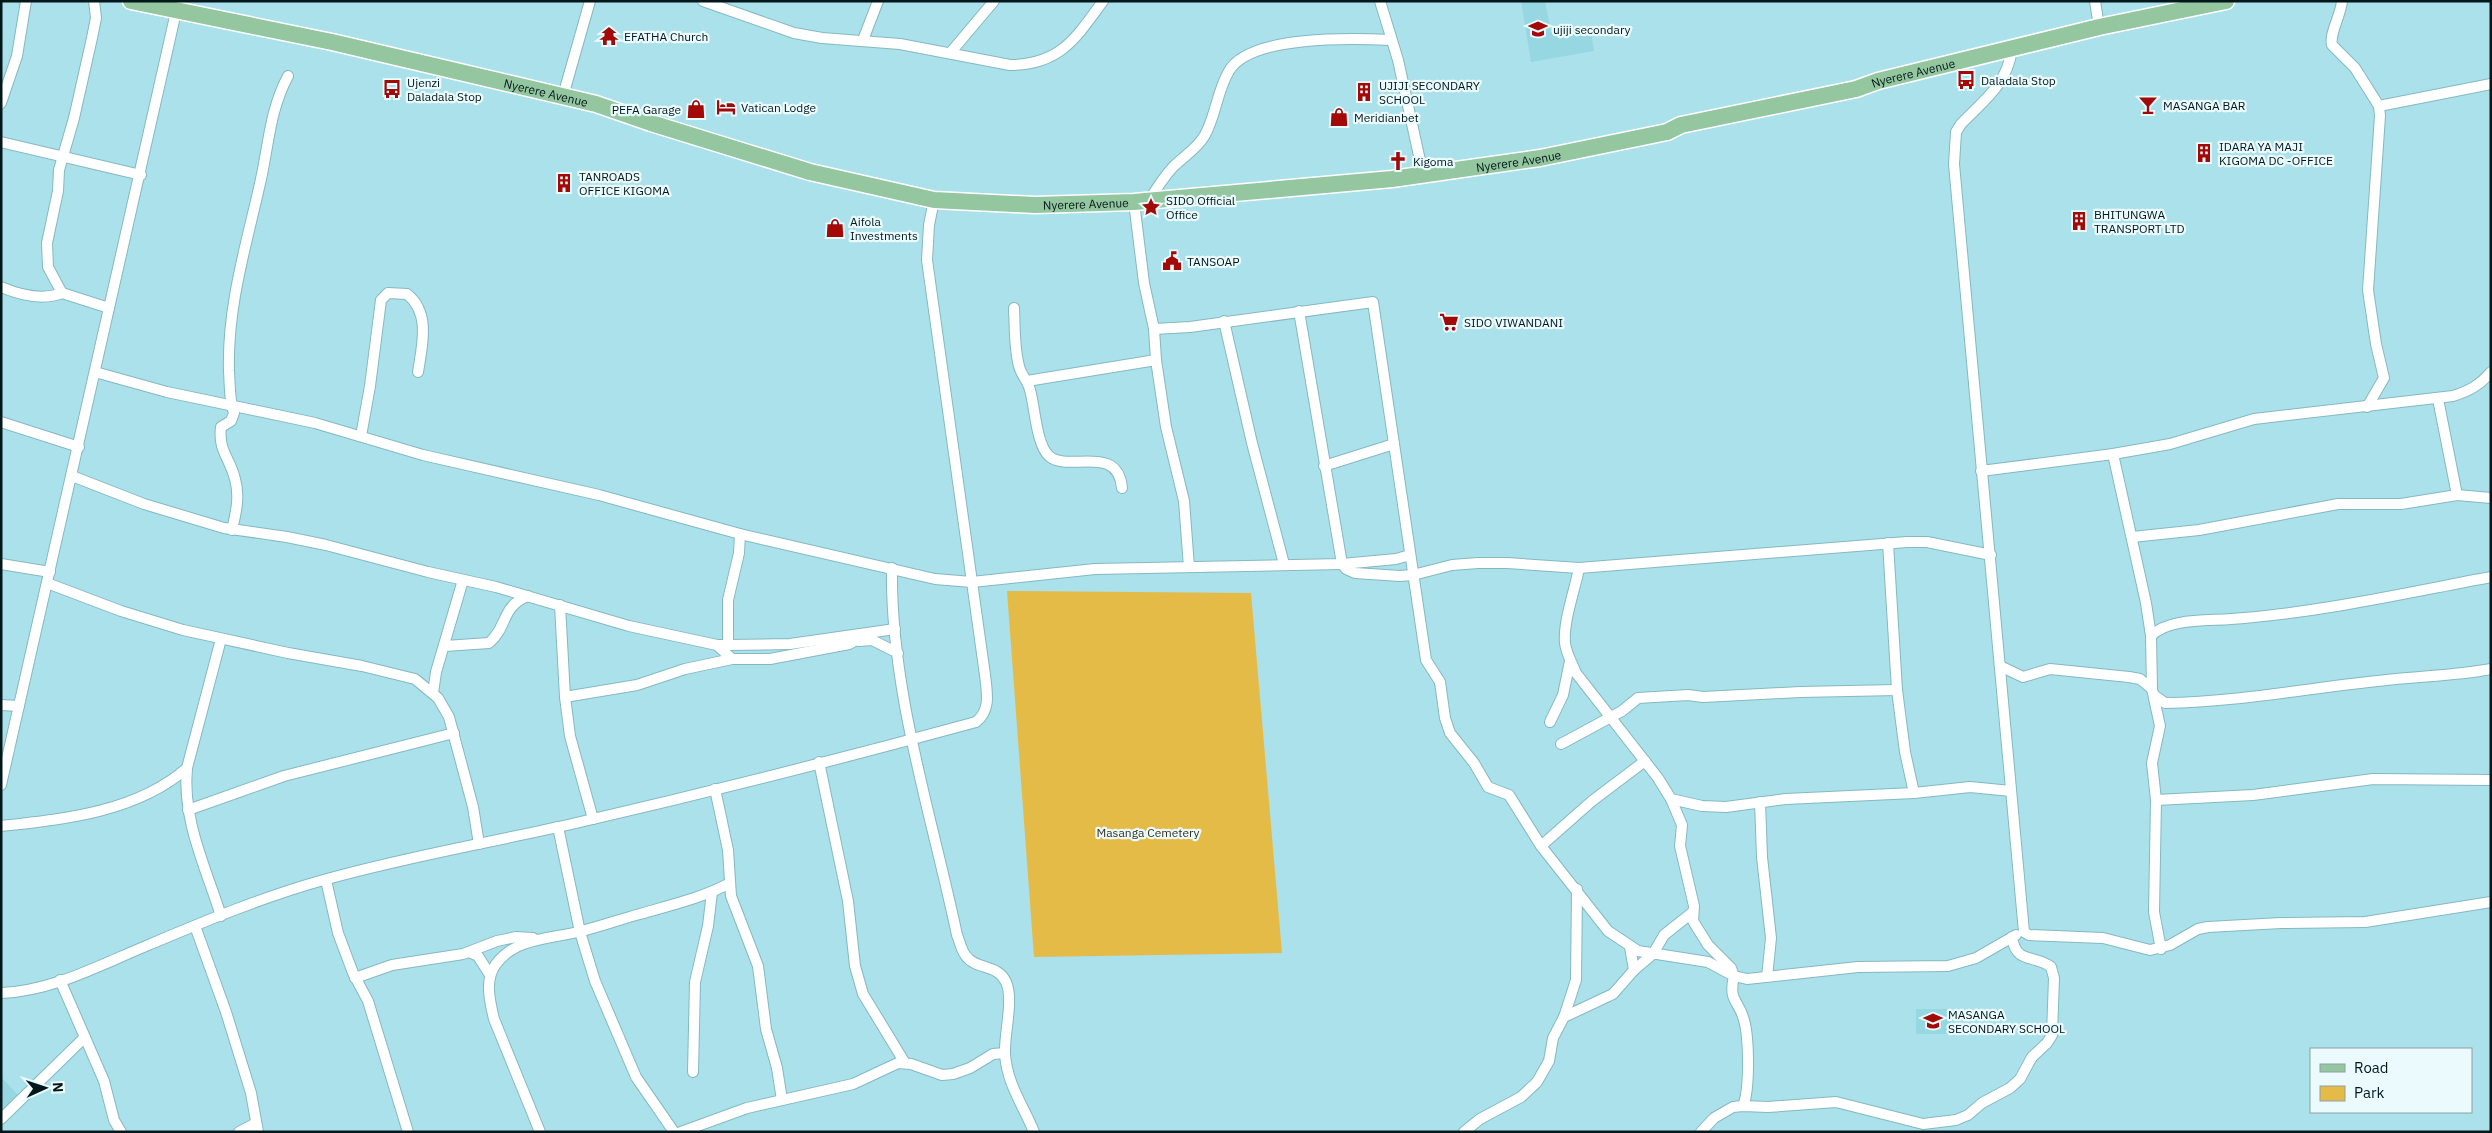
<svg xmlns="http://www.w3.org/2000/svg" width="2492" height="1133" viewBox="0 0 2492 1133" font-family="'IBM Plex Sans',sans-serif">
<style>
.built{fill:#96d7e2}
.green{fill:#e4bb47}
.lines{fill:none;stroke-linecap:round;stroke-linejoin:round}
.minor-casing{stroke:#84b9c2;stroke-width:12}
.primary-casing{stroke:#fff;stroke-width:19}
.minor{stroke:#fff;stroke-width:10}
.primary{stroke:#94c79f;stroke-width:16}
.labels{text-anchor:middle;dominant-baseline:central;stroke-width:4.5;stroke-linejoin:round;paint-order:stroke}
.poi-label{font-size:12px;fill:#02171a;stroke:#ebfbfd;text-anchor:start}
.street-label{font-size:12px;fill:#02171a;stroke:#ebfbfd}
.park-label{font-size:12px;fill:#362e1a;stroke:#ebfbfd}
</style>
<rect width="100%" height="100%" fill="#abe1eb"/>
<g class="built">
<polygon points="1521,1 1545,1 1551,32 1590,26 1594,51 1531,62"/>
<rect x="1916" y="1009" width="35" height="25"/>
<polygon points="1,1077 21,1098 1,1115"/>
</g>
<polygon class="green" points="1007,591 1251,593 1282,953 1034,957"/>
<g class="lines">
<g class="minor-casing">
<g id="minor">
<path d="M703 1 794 33 822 38 900 44 1010 65C1060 65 1076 38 1103 1"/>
<polyline points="1380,1 1398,60 1423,174"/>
<polyline points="2095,1 2099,27"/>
<path d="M2342 1C2341 15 2329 34 2332 45L2355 68 2379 106 2380 116 2368 290 2376 344 2384 378 2367 407"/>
<polyline points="863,40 878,1"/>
<path d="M2012 49C2007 85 1984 100 1961 124L1956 132 1954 164 2024 932 2029 935 2103 938 2150 950 2170 945 2198 929 2208 927 2281 923 2365 922 2491 902"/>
<polyline points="951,52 994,1"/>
<polyline points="563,96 590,1"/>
<polyline points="1,103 17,56 26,1"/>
<polyline points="2379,106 2491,84"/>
<polyline points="1,142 141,175"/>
<path d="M1149 201C1156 189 1164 177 1173 167 1184 156 1197 149 1205 135 1216 115 1217 91 1229 71 1250 35 1353 38 1391 40"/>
<polyline points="1134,202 1144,283 1154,329 1156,360 1166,427 1184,501 1189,567"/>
<path d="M1 287C20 295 42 301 62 293L109 308"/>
<polyline points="62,293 48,267 47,243 58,191 59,170 74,118 92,38 96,18 94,1"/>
<path d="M1014 308C1015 327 1014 348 1019 366 1021 375 1028 381 1030 390 1035 407 1036 444 1049 456 1068 473 1118 443 1122 488"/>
<polyline points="1299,311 1342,564 1346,569 1355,573 1400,576 1413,575 1452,565 1478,563 1507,563 1579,568 1907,542 1927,542 1991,555"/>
<polyline points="1224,321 1252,443 1284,564"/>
<path d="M1154 329 1190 327 1373 302 1426 660 1440 682 1445 718 1450 733 1474 763 1488 787 1509 795 1541 846 1608 931 1638 951 1708 962 1734 976C1728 1002 1739 1000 1744 1020 1749 1038 1750 1089 1743 1106"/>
<polyline points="95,372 167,392 315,423 423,455 599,495 740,534 935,579 972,582 1095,569 1342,564 1396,559 1410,555"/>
<polyline points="1027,381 1156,360"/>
<polyline points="2438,399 2457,495"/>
<polyline points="1,422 79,447"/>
<path d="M361 436 370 386 381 300 388 293 407 294C431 313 422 346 418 372"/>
<polyline points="2113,454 2146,603 2151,636 2152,689 2160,726 2152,763 2156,800 2154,912 2161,949"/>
<polyline points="1324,466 1394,444"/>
<path d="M1981 471 2113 454 2170 444 2254 419 2453 396C2469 391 2480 385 2491 372"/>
<polyline points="72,476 144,504 224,528 287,537 326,545 428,572 496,587 629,626 717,645"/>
<path d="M232 530C236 512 240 497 235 479 230 458 218 451 221 427L231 421 234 413C229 400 230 385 229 371 227 305 247 243 261 179 269 142 270 110 288 76"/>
<polyline points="2132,537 2199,530 2338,504 2401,504 2457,495 2491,498"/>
<polyline points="1888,543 1897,690 1905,752 1914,793"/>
<polyline points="1,564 50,572"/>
<path d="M892 568C890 690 932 816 957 935 960 942 961 950 966 956 976 970 998 964 1006 982 1014 1000 1004 1033 1005 1054 1007 1084 1023 1105 1034 1132"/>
<path d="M1579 568C1575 590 1563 621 1565 643 1566 653 1572 663 1576 673L1658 778 1671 799 1702 806 1726 807 1786 799 1914 793 1970 787 2011 791"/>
<polyline points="47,583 121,611 183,630 288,653 362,666 415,679 438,698 449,717 473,807 479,844"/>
<polyline points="560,605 565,697 570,736 593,819"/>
<path d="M2151 636C2168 618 2207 621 2231 619 2318 613 2405 593 2491 577"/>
<polyline points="859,641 872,640 898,653"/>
<polyline points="728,645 790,644 895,629"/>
<path d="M445 646 489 643C508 627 501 606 528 596"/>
<polyline points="732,659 717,645 728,645 728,600 739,553 740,534"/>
<polyline points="2000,666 2023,677 2050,669 2129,677 2140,679 2152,689"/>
<polyline points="433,693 436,672 463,580"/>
<path d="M2154 695 2165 703C2243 702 2319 686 2396 679 2428 676 2459 675 2491 669"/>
<polyline points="565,697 637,685 685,669 732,659 770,659 849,644 869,633"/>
<polyline points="1,705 19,706"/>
<polyline points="1550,722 1563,695 1570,661"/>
<polyline points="1561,744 1622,711 1638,698 1688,695 1703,697 1800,692 1897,690"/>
<polyline points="819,762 848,901 855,966 863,994 905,1063"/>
<path d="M187 768C182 820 206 868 221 916"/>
<polyline points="1,785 176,12"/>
<polyline points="715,789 728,850 731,896 758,966 766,1029 777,1068 782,1100"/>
<polyline points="1671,799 1682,825 1680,846 1694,906 1693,921 1708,945 1731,968 1734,976 1747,979 1858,967 1948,966 1976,958 2016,935"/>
<polyline points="2156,800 2253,795 2373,779 2491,780"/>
<polyline points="1760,802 1762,857 1771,938 1767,977"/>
<polyline points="188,810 284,776 454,733"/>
<path d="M1 826C65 819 137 812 187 768L221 639"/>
<polyline points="558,827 580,932 595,981 636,1077 674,1132"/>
<polyline points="1541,846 1592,801 1645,761"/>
<polyline points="326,880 338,933 353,973 368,1001 408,1132"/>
<polyline points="195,926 226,1012 251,1093 258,1132"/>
<polyline points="1630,947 1634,970"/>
<polyline points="469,952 478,956 490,975"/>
<polyline points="355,978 392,965 463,954 497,941 516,937 533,938"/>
<polyline points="60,980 104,1081 114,1120 121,1132"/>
<path d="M1 993C52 991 100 965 146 946 205 921 265 896 327 879 409 856 493 842 576 823 710 792 844 758 976 722 991 710 987 693 985 675L927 260 929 225 934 200"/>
<polyline points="1564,1017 1576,980 1577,889"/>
<polyline points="693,1072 695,982 708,926 712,892"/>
<polyline points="1,1119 85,1037"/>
<polyline points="239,1132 256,1123"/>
<path d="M540 1132 494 1019C490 1002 484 980 496 964 516 937 552 939 582 931 602 926 621 919 640 914 671 905 702 898 730 883"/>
<polyline points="681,1132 747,1108 853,1084 898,1063 911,1064 942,1075 953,1074 970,1068 993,1054 1005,1053"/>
<polyline points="1464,1132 1480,1119 1521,1097 1537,1082 1549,1061 1553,1038 1564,1017 1613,994 1634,970 1653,954 1664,935 1693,912"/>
<path d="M1701 1132 1714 1118 1733 1107 1743 1106 1768 1107 1836 1102 1923 1124 1956 1120 1968 1115 1982 1103 2010 1088 2020 1079 2032 1057 2047 1043 2052 1035 2054 978 2051 967C2035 954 2016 965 2012 937"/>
</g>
</g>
<g class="primary-casing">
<g id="primary">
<path id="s1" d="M131 1 332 42 596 104 651 123 810 172 934 200 1035 205 1134 202 1392 179 1540 158 1667 132 1681 125 1856 89 1878 81 2099 27 2226 1"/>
</g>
</g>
<use href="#minor" class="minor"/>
<use href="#primary" class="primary"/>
</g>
<defs>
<g id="school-bare" transform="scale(1.5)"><path d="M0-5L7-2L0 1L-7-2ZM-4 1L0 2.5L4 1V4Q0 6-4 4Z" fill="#a20907" stroke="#ebfbfd" stroke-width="2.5" paint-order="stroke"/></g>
<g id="temple-bare" transform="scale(1.5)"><path d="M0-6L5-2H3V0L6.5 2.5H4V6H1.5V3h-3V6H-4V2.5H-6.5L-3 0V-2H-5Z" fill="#a20907" stroke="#ebfbfd" stroke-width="2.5" paint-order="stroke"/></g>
<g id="bus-bare" transform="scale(1.5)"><path d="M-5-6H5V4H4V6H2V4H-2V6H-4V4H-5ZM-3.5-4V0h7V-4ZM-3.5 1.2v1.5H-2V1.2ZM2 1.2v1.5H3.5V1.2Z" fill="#a20907" stroke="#ebfbfd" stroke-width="2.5" paint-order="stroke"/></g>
<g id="building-bare" transform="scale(1.5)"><path d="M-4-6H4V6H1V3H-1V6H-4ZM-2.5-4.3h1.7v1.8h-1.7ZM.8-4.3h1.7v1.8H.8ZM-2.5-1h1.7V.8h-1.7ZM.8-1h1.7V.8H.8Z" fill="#a20907" stroke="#ebfbfd" stroke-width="2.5" paint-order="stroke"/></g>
<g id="bar-bare" transform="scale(1.5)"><path d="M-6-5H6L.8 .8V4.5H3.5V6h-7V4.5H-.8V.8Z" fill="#a20907" stroke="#ebfbfd" stroke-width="2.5" paint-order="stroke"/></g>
<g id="hotel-bare" transform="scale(1.5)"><path d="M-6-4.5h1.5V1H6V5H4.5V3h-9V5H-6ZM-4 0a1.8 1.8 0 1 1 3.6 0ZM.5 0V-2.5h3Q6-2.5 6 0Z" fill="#a20907" stroke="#ebfbfd" stroke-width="2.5" paint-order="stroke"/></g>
<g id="shop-bare" transform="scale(1.5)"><path d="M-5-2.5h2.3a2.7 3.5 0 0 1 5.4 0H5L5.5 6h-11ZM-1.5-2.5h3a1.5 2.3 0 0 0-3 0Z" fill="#a20907" stroke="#ebfbfd" stroke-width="2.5" paint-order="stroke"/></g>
<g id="church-bare" transform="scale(1.5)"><path d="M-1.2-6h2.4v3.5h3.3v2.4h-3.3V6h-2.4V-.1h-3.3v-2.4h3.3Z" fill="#a20907" stroke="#ebfbfd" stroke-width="2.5" paint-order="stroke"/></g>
<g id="sight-bare" transform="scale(1.5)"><path d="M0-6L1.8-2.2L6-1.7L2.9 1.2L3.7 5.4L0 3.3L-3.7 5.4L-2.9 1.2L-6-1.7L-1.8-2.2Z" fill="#a20907" stroke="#ebfbfd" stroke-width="2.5" paint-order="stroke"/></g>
<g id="civic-bare" transform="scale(1.5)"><path d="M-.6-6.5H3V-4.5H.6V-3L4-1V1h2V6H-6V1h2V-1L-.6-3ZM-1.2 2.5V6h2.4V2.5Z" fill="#a20907" stroke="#ebfbfd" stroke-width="2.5" paint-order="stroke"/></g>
<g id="supermarket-bare" transform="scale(1.5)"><path d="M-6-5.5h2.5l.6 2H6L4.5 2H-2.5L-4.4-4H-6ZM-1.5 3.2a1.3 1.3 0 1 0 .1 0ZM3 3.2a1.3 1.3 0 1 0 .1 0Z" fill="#a20907" stroke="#ebfbfd" stroke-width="2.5" paint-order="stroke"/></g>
</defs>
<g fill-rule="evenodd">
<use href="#school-bare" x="1538" y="29"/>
<use href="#temple-bare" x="609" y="36"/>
<use href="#bus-bare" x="1966" y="80"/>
<use href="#bus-bare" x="392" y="89"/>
<use href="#building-bare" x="1364" y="92"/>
<use href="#bar-bare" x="2148" y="105"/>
<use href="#hotel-bare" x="726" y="107"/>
<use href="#shop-bare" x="696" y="109"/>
<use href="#shop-bare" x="1339" y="117"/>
<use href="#building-bare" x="2204" y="153"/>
<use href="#church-bare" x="1398" y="161"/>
<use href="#building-bare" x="564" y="183"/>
<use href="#sight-bare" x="1151" y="207"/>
<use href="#building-bare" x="2079" y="221"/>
<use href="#shop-bare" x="835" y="228"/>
<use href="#civic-bare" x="1172" y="261"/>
<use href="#supermarket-bare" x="1449" y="322"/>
<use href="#school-bare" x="1933" y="1021"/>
</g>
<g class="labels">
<g class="poi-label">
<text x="1553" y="29">ujiji secondary</text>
<text x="624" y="36">EFATHA Church</text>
<text x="1981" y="80">Daladala Stop</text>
<text x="407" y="82">Ujenzi<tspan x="407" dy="14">Daladala Stop</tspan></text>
<text x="1379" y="85">UJIJI SECONDARY<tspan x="1379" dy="14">SCHOOL</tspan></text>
<text x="2163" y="105">MASANGA BAR</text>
<text x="741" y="107">Vatican Lodge</text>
<text x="681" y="109" text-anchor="end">PEFA Garage</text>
<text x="1354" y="117">Meridianbet</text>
<text x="2219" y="146">IDARA YA MAJI<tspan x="2219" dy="14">KIGOMA DC -OFFICE</tspan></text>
<text x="1413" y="161">Kigoma</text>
<text x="579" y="176">TANROADS<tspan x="579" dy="14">OFFICE KIGOMA</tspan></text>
<text x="1166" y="200">SIDO Official<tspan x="1166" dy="14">Office</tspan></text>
<text x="2094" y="214">BHITUNGWA<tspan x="2094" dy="14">TRANSPORT LTD</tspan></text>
<text x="850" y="221">Aifola<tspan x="850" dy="14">Investments</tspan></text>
<text x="1187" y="261">TANSOAP</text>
<text x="1464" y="322">SIDO VIWANDANI</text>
<text x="1948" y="1014">MASANGA<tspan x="1948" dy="14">SECONDARY SCHOOL</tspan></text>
</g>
<g class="street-label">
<text stroke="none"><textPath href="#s1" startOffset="1820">Nyerere Avenue</textPath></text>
<text stroke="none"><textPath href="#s1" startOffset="425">Nyerere Avenue</textPath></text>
<text stroke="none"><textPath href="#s1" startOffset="1415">Nyerere Avenue</textPath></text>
<text stroke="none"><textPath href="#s1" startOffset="980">Nyerere Avenue</textPath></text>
</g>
<g class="park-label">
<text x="1148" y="832">Masanga Cemetery</text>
</g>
</g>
<rect width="2492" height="1133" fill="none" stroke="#02171a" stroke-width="5"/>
<rect x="2310" y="1048" width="162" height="65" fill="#ebfbfd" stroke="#8ea0a2"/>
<rect x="2320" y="1064" width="25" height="8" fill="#94c79f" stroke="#8ea0a2"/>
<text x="2354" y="1073" font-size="15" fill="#02171a">Road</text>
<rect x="2320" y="1086" width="25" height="15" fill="#e4bb47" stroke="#8ea0a2"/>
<text x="2354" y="1098" font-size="15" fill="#02171a">Park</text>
<g transform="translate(45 1088) rotate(87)" stroke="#ebfbfd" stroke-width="4" paint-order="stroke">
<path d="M0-4L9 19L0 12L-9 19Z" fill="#02171a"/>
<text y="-8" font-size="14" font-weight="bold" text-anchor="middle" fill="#02171a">N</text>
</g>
</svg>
